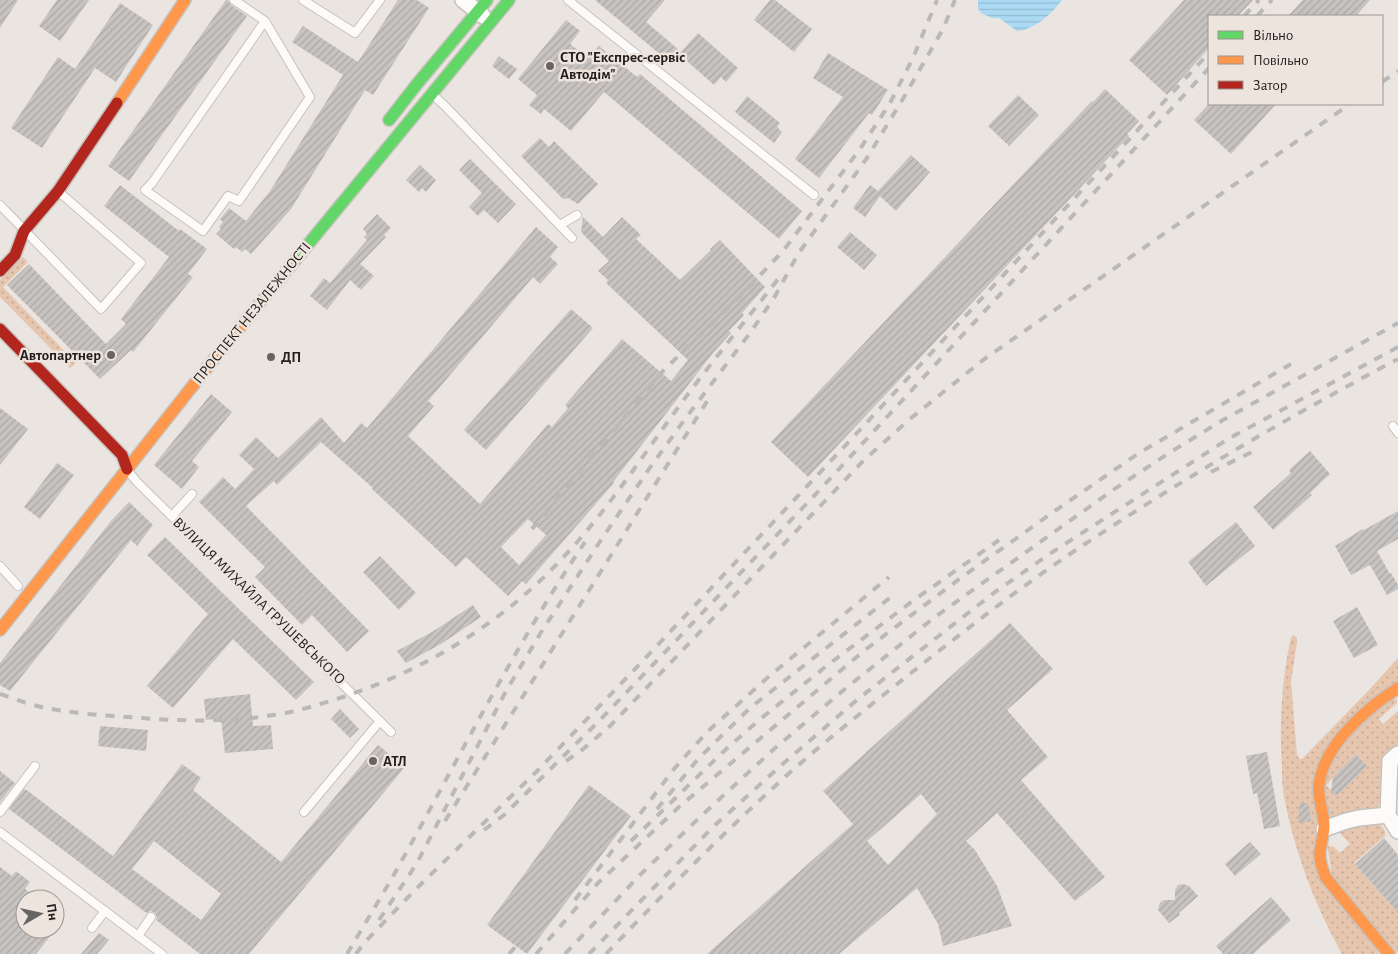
<svg xmlns="http://www.w3.org/2000/svg" width="1398" height="954" viewBox="0 0 1398 954" font-family="'Alegreya Sans',sans-serif">
<style>
.grass{fill:url(#grass-dots);fill-rule:evenodd}
.water{fill:url(#water-rules)}
.building{fill:url(#building-hatch);fill-rule:evenodd}
.lines{fill:none;stroke-linecap:round;stroke-linejoin:round}
.lane-casing{stroke:#c6c2be;stroke-width:10}
.street-casing{stroke:#c6c2be;stroke-width:18}
.fast-casing{stroke:#c6c2be;stroke-width:14}
.slow-casing{stroke:#c6c2be;stroke-width:14}
.jam-casing{stroke:#c6c2be;stroke-width:14}
.lane{stroke:#fcfbfa;stroke-width:8}
.street{stroke:#fcfbfa;stroke-width:15}
.fast{stroke:#63d668;stroke-width:11}
.slow{stroke:#ff974d;stroke-width:11}
.jam{stroke:#b3261e;stroke-width:11}
.rail{stroke:#bab9b8;stroke-width:4;stroke-dasharray:9 9;stroke-linecap:butt}
.poi-dot{fill:#686461;stroke:#ede4dd;stroke-width:2}
.labels{text-anchor:middle;dominant-baseline:central;stroke-width:5;stroke-linejoin:round;paint-order:stroke}
.poi-label{font-size:15px;font-weight:bold;fill:#221e1c;stroke:#ede4dd;text-anchor:start}
.street-label{font-size:15px;fill:#221e1c;stroke:#ede4dd}
</style>
<defs>
<pattern id="grass-dots" width="8" height="8" patternUnits="userSpaceOnUse" patternTransform="scale(1.25)"><rect width="8" height="8" fill="#e6c6ae"/><path d="M2 2h.1M6 6h.1" fill="none" stroke="#c5aa95" stroke-width="1.8" stroke-linecap="round"/></pattern>
<pattern id="water-rules" width="6" height="5" patternUnits="userSpaceOnUse" patternTransform="scale(1.25)"><rect width="6" height="5" fill="#abdaf4"/><path d="M0 2.5h6" fill="none" stroke="#93bbd1"/></pattern>
<pattern id="building-hatch" width="6" height="6" patternUnits="userSpaceOnUse" patternTransform="scale(1.25)"><rect width="6" height="6" fill="#c7c3c0"/><path d="M-1 1l2-2M0 6l6-6M5 7l2-2" fill="none" stroke="#aba7a4"/></pattern>
</defs>
<rect width="100%" height="100%" fill="#eae5e0"/>
<g class="grass">
<polygon points="23,257 28,262 3,287 76,363 70,368 0,297 0,280"/>
<path d="M1294 635 1297 638V642L1291 682 1297 755 1300 759H1302L1368 691 1398 658V682L1334 741 1315 847 1379 954H1342C1314 904 1295 853 1284 797 1282 787 1282 776 1282 766 1279 722 1282 679 1291 637Z"/>
<path d="M1390 697 1397 700V703L1379 719 1383 724 1398 711V745L1384 758 1382 761C1382 775 1385 804 1374 812L1355 814 1330 818C1326 814 1326 810 1325 804 1323 794 1323 784 1326 774 1330 763 1338 753 1345 744 1358 727 1370 706 1390 697ZM1356 754 1367 766 1337 796 1326 785Z"/>
<polygon points="1379,823 1385,831 1385,836 1354,863 1396,911 1398,910 1398,954 1332,875 1327,844 1331,847 1333,846 1340,853 1350,844 1338,831 1346,825"/>
</g>
<path class="water" d="M978 0H1062C1051 14 1036 29 1017 31L999 18H992L981 13 978 8Z"/>
<g class="building">
<polygon points="0,0 18,0 0,28"/>
<polygon points="57,0 89,0 60,41 39,26"/>
<polygon points="226,0 228,0 231,5 247,16 129,181 108,166"/>
<polygon points="398,0 417,0 429,8 373,95 365,90 291,209 251,254 245,249 242,252 236,247 234,249 216,234 221,229 219,227 223,222 220,219 229,208 246,221 270,191 343,75 292,42 303,26 358,62"/>
<polygon points="595,0 665,0 646,22 678,49 668,61"/>
<polygon points="770,0 775,0 812,29 794,52 754,20"/>
<polygon points="1184,0 1253,0 1238,16 1209,16 1209,48 1167,95 1129,60"/>
<polygon points="1303,0 1370,0 1356,16 1288,16"/>
<polygon points="120,3 153,25 116,82 95,68 42,148 11,128 58,57 75,69"/>
<polygon points="566,20 580,31 570,44 588,58 599,46 637,77 640,74 802,211 779,239 604,92 571,131 544,109 541,114 529,105 537,95 518,79"/>
<polygon points="698,33 738,68 726,82 721,77 714,85 679,54"/>
<polygon points="828,53 888,90 872,115 869,113 819,178 795,159 843,97 813,78"/>
<polygon points="499,56 517,69 509,79 492,66"/>
<polygon points="1105,89 1139,121 1127,134 1129,136 808,477 771,442 1092,101 1093,102"/>
<polygon points="1018,95 1039,115 1009,146 988,126"/>
<polygon points="747,96 780,123 777,127 782,132 774,143 735,112"/>
<polygon points="1209,104 1276,104 1231,154 1194,120"/>
<polygon points="540,138 549,147 554,141 598,184 578,204 568,198 563,199 521,156"/>
<polygon points="911,155 930,172 896,211 880,196 865,217 853,208 870,185 878,191"/>
<polygon points="470,159 516,204 498,223 484,210 478,216 469,207 482,193 459,170"/>
<polygon points="420,165 436,180 426,192 422,188 419,192 406,180"/>
<polygon points="120,185 179,231 180,229 207,249 188,274 193,277 133,352 131,350 100,379 7,285 29,264 106,344 126,324 121,319 169,257 104,206"/>
<polygon points="377,214 391,228 384,235 386,237 360,264 374,276 361,290 350,280 327,310 310,296 324,278 330,283 367,240 364,237 367,234 363,229"/>
<path d="M583 217 603 237 622 217 641 235 636 239 680 280 711 250 710 249 720 240 765 287 742 313 744 315 729 331 731 333 713 353 613 482 614 483 526 584 522 581 508 596 466 557 456 567 372 489 373 488 321 442 277 485 274 481 246 506 369 631 347 652 312 615 302 625 255 577 265 567 199 502 223 477 235 489 254 469 239 455 256 437 278 458 321 417 344 443 361 423 367 428 536 227 558 247 550 257 558 264 540 284 533 277 428 401 434 406 408 436 480 504 548 424 552 427 568 408 565 405 622 339 671 381 688 360 606 283 608 280 598 271 609 261 581 232ZM528 519 546 535 519 565 501 547Z"/>
<polygon points="850,232 877,255 864,270 837,247"/>
<polygon points="571,309 593,328 486,450 464,430"/>
<polygon points="211,394 232,412 192,461 199,467 182,489 154,465"/>
<polygon points="0,408 28,429 0,465"/>
<polygon points="1310,451 1330,474 1310,493 1312,495 1273,530 1253,507 1291,473 1289,470"/>
<polygon points="57,463 74,475 40,519 24,507"/>
<polygon points="129,502 153,525 137,546 131,540 10,691 0,685 0,663 111,521"/>
<polygon points="1398,511 1398,539 1377,551 1390,574 1391,573 1398,585 1398,589 1387,595 1370,565 1351,575 1335,546 1363,529 1364,530"/>
<polygon points="1236,522 1255,546 1206,586 1188,562"/>
<polygon points="165,537 314,682 296,700 233,639 173,708 147,686 208,614 147,555"/>
<polygon points="380,556 416,593 399,610 363,572"/>
<polygon points="473,605 481,617 441,644 406,663 397,651 432,632"/>
<polygon points="1357,607 1378,645 1354,658 1333,621"/>
<path d="M1010 623 1053 669 1007 710 1048 757 1021 780 1105 877 1075 901 997 813 966 841 975 850 997 886 1012 926 943 946 938 924 917 888 839 954H707L853 824 823 791ZM921 794 937 814 888 865 867 841Z"/>
<polygon points="250,694 253,726 271,725 273,749 225,753 221,718 206,720 204,699"/>
<polygon points="340,709 359,729 350,738 331,719"/>
<polygon points="100,726 148,730 146,751 98,746"/>
<path d="M378 745 405 767 249 954H200L156 920 157 917 155 913 151 911 147 913 145 912 9 809 24 789 28 791 113 856 182 764 201 778 193 790 281 862ZM154 841 221 894 201 920 132 869Z"/>
<polygon points="1267,752 1280,826 1264,829 1257,793 1253,794 1246,756"/>
<polygon points="1356,754 1367,766 1337,796 1331,791 1333,777"/>
<polygon points="0,771 15,783 0,802"/>
<polygon points="589,785 631,816 527,954 487,925"/>
<polygon points="1300,803 1308,803 1311,821 1298,823"/>
<polygon points="1384,838 1398,855 1398,913 1355,864"/>
<polygon points="1250,842 1261,854 1235,876 1225,864"/>
<polygon points="0,867 12,876 16,871 30,882 25,889 38,899 25,899 25,929 56,929 36,954 0,954"/>
<polygon points="1183,884 1189,886 1198,896 1179,913 1180,915 1169,923 1158,910 1159,906 1160,903 1164,900 1175,900 1175,890 1178,885"/>
<polygon points="1271,897 1291,920 1253,954 1223,954 1216,946"/>
<polygon points="99,933 109,940 97,954 81,954"/>
</g>
<g class="lines">
<g class="lane-casing">
<g id="lane">
<polyline points="234,0 265,21 310,97 239,201 228,196 203,231 145,190 152,183 265,21"/>
<polyline points="303,0 355,33 380,0"/>
<polyline points="568,0 814,195"/>
<polyline points="434,96 444,105 572,238"/>
<polyline points="0,205 101,309 141,263 59,192"/>
<polyline points="560,225 577,215"/>
<polyline points="1393,426 1398,433"/>
<polyline points="128,471 137,482 391,732"/>
<polyline points="172,516 192,494"/>
<polyline points="0,566 18,586"/>
<polyline points="0,812 35,766"/>
<polyline points="304,812 380,721"/>
<polyline points="0,832 162,954"/>
<polyline points="92,928 105,911"/>
<polyline points="138,936 151,917"/>
</g>
</g>
<g class="street-casing">
<g id="street">
<polyline points="463,0 483,16"/>
<polyline points="1398,754 1390,761 1388,815 1398,831"/>
<polyline points="1324,829 1346,821 1359,818 1388,815"/>
</g>
</g>
<g class="fast-casing">
<g id="fast">
<polyline points="389,120 417,84 487,0"/>
<polyline points="250,315 509,0"/>
</g>
</g>
<g class="slow-casing">
<g id="slow">
<polyline points="117,103 185,0"/>
<polyline points="0,630 210,364 250,315"/>
<path d="M1389 954 1326 878C1321 866 1318 857 1321 845 1322 838 1324 832 1324 826 1324 812 1317 798 1319 784 1323 753 1350 725 1373 706 1381 699 1390 694 1398 688"/>
</g>
</g>
<g class="jam-casing">
<g id="jam">
<polyline points="0,271 15,255 24,231 58,191 117,103"/>
<polyline points="0,329 122,455 127,469"/>
</g>
</g>
<use href="#lane" class="lane"/>
<use href="#street" class="street"/>
<use href="#fast" class="fast"/>
<use href="#slow" class="slow"/>
<use href="#jam" class="jam"/>
<g class="rail">
<polyline points="1244,16 1259,0"/>
<polyline points="1257,16 1272,0"/>
<polyline points="1382,82 1398,71"/>
<polyline points="1211,472 1252,452"/>
<polyline points="532,529 663,371 750,286 783,251 860,149 890,103 913,58 937,0"/>
<path d="M0 694C12 698 25 703 37 706 67 713 98 715 128 717 176 721 225 723 273 715 297 712 320 704 343 697 421 671 494 628 552 569 600 521 637 464 677 409 709 365 744 323 778 279"/>
<polyline points="566,761 582,750 611,725 864,460 910,419 983,360 1350,104"/>
<polyline points="657,809 699,758 750,708 896,593"/>
<polyline points="445,821 711,395"/>
<polyline points="484,830 504,815 601,719 814,496 1209,68"/>
<polyline points="631,841 723,752 759,720 829,664 914,600 999,540"/>
<polyline points="575,900 674,769 707,732 766,679 889,577"/>
<polyline points="379,920 417,863 505,693 540,634 601,540 649,469 685,419 750,333 774,298 798,254 867,158 904,97 943,29 955,0"/>
<path d="M347 954C365 923 384 893 401 862 461 754 516 644 585 542"/>
<polyline points="356,954 364,943 416,889 536,772 637,667 858,432 1209,53"/>
<polyline points="509,954 516,946"/>
<polyline points="536,954 598,883 679,807 865,650 962,577 1059,508 1139,453 1291,364"/>
<polyline points="565,954 641,874 701,816 774,749 846,688 935,617 1113,490 1169,453 1223,420 1398,323"/>
<polyline points="589,954 714,826 785,762 858,699 995,592 1051,553 1228,439 1398,347"/>
<path d="M606 954C667 890 729 827 795 768 833 735 872 704 911 673 969 627 1027 582 1088 542 1188 476 1292 415 1398 359"/>
</g>
</g>
<g class="poi-dot">
<circle cx="550" cy="66" r="5"/>
<circle cx="111" cy="355" r="5"/>
<circle cx="271" cy="357" r="5"/>
<circle cx="373" cy="761" r="5"/>
</g>
<g class="labels">
<g class="poi-label">
<text x="560" y="57">СТО "Експрес-сервіс<tspan x="560" dy="17">Автодім"</tspan></text>
<text x="101" y="355" text-anchor="end">Автопартнер</text>
<text x="281" y="357">ДП</text>
<text x="383" y="761">АТЛ</text>
</g>
<g class="street-label">
<text transform="translate(252 313) rotate(-51)">ПРОСПЕКТ НЕЗАЛЕЖНОСТІ</text>
<text transform="translate(259 601) rotate(44)">ВУЛИЦЯ МИХАЙЛА ГРУШЕВСЬКОГО</text>
</g>
</g>
<rect x="1208" y="15" width="175" height="90" fill="#ede4dd" stroke="#9c9590"/>
<rect x="1218" y="31" width="25" height="8" fill="#63d668" stroke="#9c9590"/>
<text x="1253" y="40" font-size="15" fill="#221e1c">Вільно</text>
<rect x="1218" y="56" width="25" height="8" fill="#ff974d" stroke="#9c9590"/>
<text x="1253" y="65" font-size="15" fill="#221e1c">Повільно</text>
<rect x="1218" y="81" width="25" height="8" fill="#b3261e" stroke="#9c9590"/>
<text x="1253" y="90" font-size="15" fill="#221e1c">Затор</text>
<g transform="translate(40 914) rotate(81)"><circle r="24" fill="#ede4dd" stroke="#9c9590"/>
<path d="M0-4L9 19L0 12L-9 19Z" fill="#686461"/>
<text y="-8" font-size="14" font-weight="bold" text-anchor="middle" fill="#221e1c">Пн</text>
</g>
</svg>
